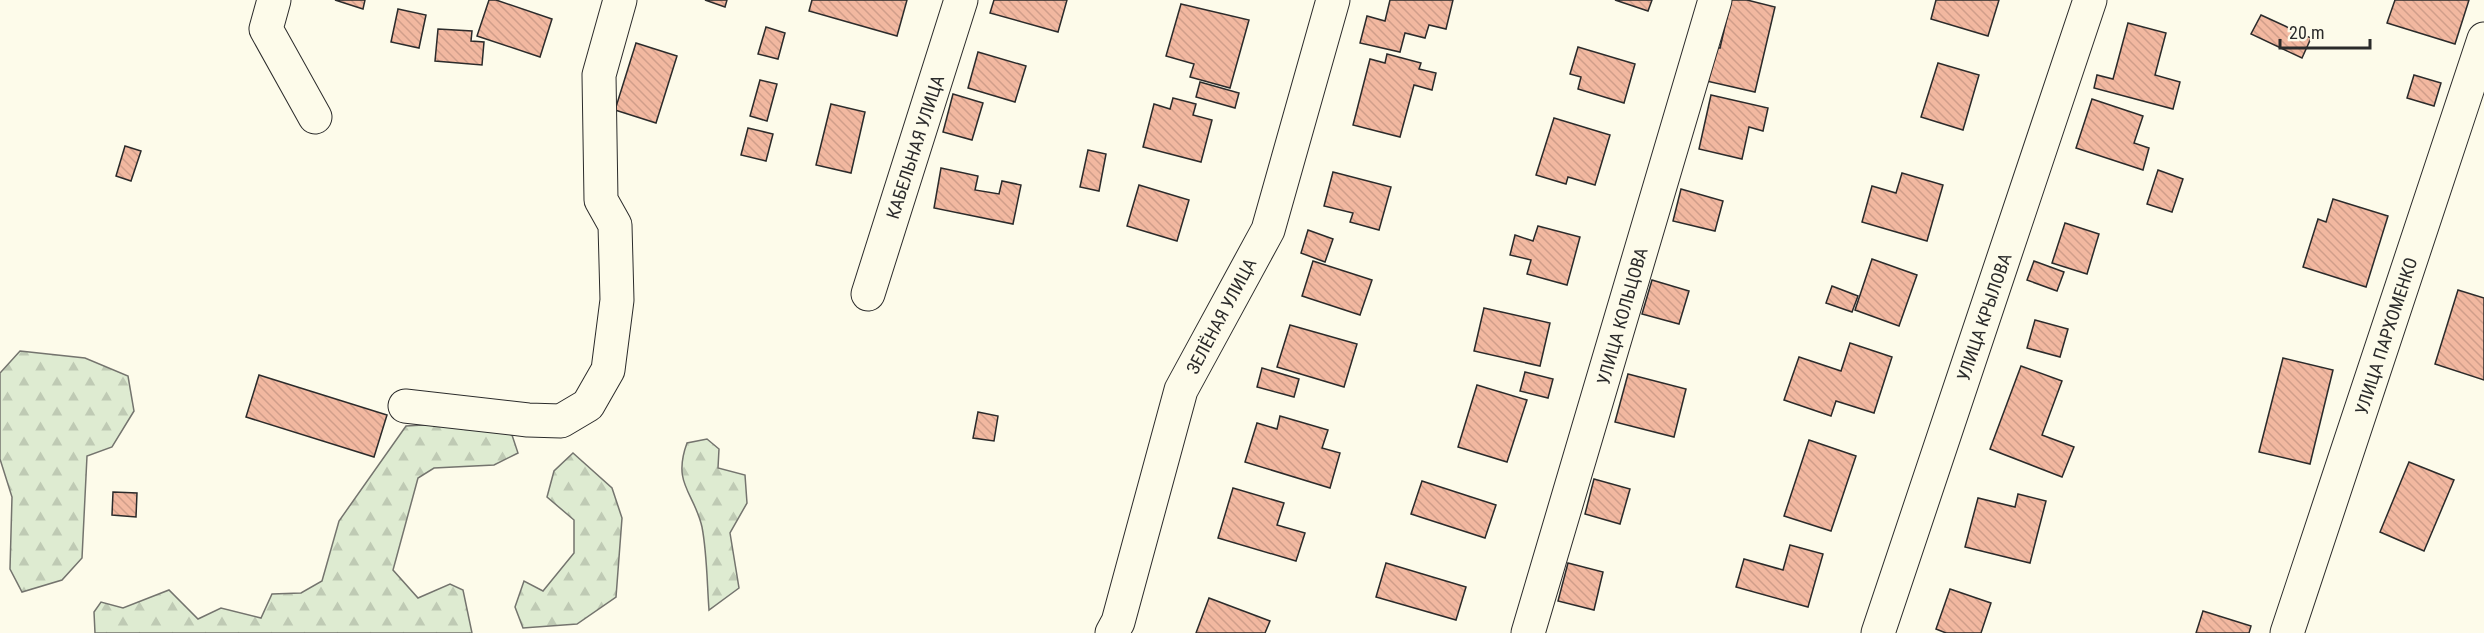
<svg xmlns="http://www.w3.org/2000/svg" width="2484" height="633" viewBox="0 0 2484 633" font-family="'Roboto Condensed',sans-serif">
<style>
.forest{fill:url(#forest-firs);stroke:#74746e;stroke-width:1.5}
.building{fill:url(#building-back-hatch);stroke:#2b2b2b;stroke-width:1.5}
.lines{fill:none;stroke-linecap:round;stroke-linejoin:round}
.minor-casing{stroke:#2b2b2b;stroke-width:35}
.minor{stroke:#fdfbea;stroke-width:33}
.labels{text-anchor:middle;dominant-baseline:central;stroke-width:4.5;stroke-linejoin:round;paint-order:stroke}
.street-label{font-size:18px;fill:#2b2b2b;stroke:#fdfbea}
</style>
<defs>
<pattern id="forest-firs" width="22" height="20" patternUnits="userSpaceOnUse" patternTransform="scale(1.5)"><rect width="22" height="20" fill="#deebd1"/><path d="M5 1l3.5 6h-7zM16 11l3.5 6h-7z" fill="#bfcab4"/></pattern>
<pattern id="building-back-hatch" width="6" height="6" patternUnits="userSpaceOnUse" patternTransform="scale(1.5)"><rect width="6" height="6" fill="#f2b8a0"/><path d="M-1 5l2 2M0 0l6 6M5-1l2 2" fill="none" stroke="#d09e8a"/></pattern>
</defs>
<rect width="100%" height="100%" fill="#fdfbea"/>
<g class="forest">
<polygon points="20,351 85,358 128,376 134,411 112,447 87,456 82,558 62,580 22,592 10,569 12,497 0,459 0,373"/>
<polygon points="475,422 512,435 518,453 494,465 434,468 418,478 393,570 418,598 450,584 463,590 472,633 95,633 94,612 101,602 123,608 169,590 198,619 221,608 261,618 272,594 301,593 322,581 339,521 406,426"/>
<path d="M707 439 719 449 718 468 745 475 747 503 730 533 739 588 709 610C707 583 707 553 702 527 694 492 672 484 687 443Z"/>
<polygon points="573,453 612,488 622,518 616,597 577,624 523,628 515,607 524,581 543,591 574,553 574,520 547,497 554,471"/>
</g>
<g class="building">
<polygon points="335,0 365,0 363,9"/>
<polygon points="489,0 496,0 552,19 540,57 477,36"/>
<polygon points="705,0 727,0 725,7"/>
<polygon points="812,0 907,0 897,36 809,11"/>
<polygon points="994,0 1067,0 1058,32 990,13"/>
<polygon points="1390,0 1453,0 1446,29 1429,25 1425,38 1405,33 1400,52 1360,43 1367,16 1385,21"/>
<polygon points="1615,0 1652,0 1648,11"/>
<polygon points="1731,0 1747,0 1775,7 1755,92 1702,80 1710,46 1720,48"/>
<polygon points="1936,0 1999,0 1988,36 1931,19"/>
<polygon points="2395,0 2469,0 2455,44 2387,23"/>
<polygon points="1181,4 1249,20 1230,88 1190,77 1194,64 1166,56"/>
<polygon points="398,9 426,15 419,48 391,42"/>
<polygon points="2261,15 2311,38 2302,58 2251,34"/>
<polygon points="2128,23 2166,33 2155,75 2180,82 2173,109 2094,88 2097,75 2113,79"/>
<polygon points="766,27 785,33 778,59 758,54"/>
<polygon points="438,29 472,31 471,41 484,42 482,65 435,61"/>
<polygon points="636,43 677,56 656,123 615,110"/>
<polygon points="1578,47 1635,64 1624,103 1578,89 1581,77 1570,74"/>
<polygon points="978,52 1026,66 1015,102 968,88"/>
<polygon points="1387,54 1421,63 1419,69 1436,73 1432,90 1414,85 1400,137 1353,125 1370,59 1385,63"/>
<polygon points="1938,63 1979,75 1963,130 1921,117"/>
<polygon points="2414,75 2441,83 2434,106 2407,98"/>
<polygon points="760,80 777,84 767,121 750,116"/>
<polygon points="1200,82 1239,93 1235,108 1196,97"/>
<polygon points="953,94 983,103 972,140 943,132"/>
<polygon points="1711,95 1768,108 1763,131 1749,127 1742,159 1699,149"/>
<polygon points="1173,98 1196,104 1193,115 1212,120 1201,162 1143,147 1154,104 1170,109"/>
<polygon points="2092,99 2143,116 2134,143 2149,148 2143,170 2076,148"/>
<polygon points="831,104 865,112 851,173 816,165"/>
<polygon points="1554,118 1610,135 1595,185 1568,177 1566,184 1536,175"/>
<polygon points="748,128 773,134 766,161 741,155"/>
<polygon points="125,146 141,151 131,181 116,176"/>
<polygon points="1088,150 1106,154 1099,191 1080,187"/>
<polygon points="941,168 978,176 975,190 999,194 1002,181 1021,185 1013,224 934,208"/>
<polygon points="2158,170 2183,179 2172,212 2147,204"/>
<polygon points="1333,172 1391,187 1379,230 1350,222 1353,213 1324,206"/>
<polygon points="1902,173 1943,185 1927,241 1862,222 1872,186 1896,193"/>
<polygon points="1139,185 1189,200 1177,241 1127,226"/>
<polygon points="1681,189 1723,201 1715,231 1673,221"/>
<polygon points="2333,199 2388,216 2366,287 2303,267 2318,219 2326,222"/>
<polygon points="2065,223 2099,234 2087,274 2052,263"/>
<polygon points="1538,226 1580,237 1567,285 1527,274 1531,260 1510,255 1515,235 1533,241"/>
<polygon points="1308,230 1333,239 1325,262 1301,253"/>
<polygon points="1872,259 1917,275 1899,326 1855,310"/>
<polygon points="1313,261 1372,280 1360,315 1302,296"/>
<polygon points="2034,261 2064,272 2057,291 2027,280"/>
<polygon points="1652,280 1689,291 1679,324 1642,314"/>
<polygon points="1832,286 1858,296 1852,312 1826,303"/>
<polygon points="2458,290 2484,298 2484,380 2435,364"/>
<polygon points="1484,308 1550,323 1540,366 1474,351"/>
<polygon points="2035,320 2068,329 2060,357 2027,348"/>
<polygon points="1290,325 1357,344 1344,387 1277,367"/>
<polygon points="1850,343 1892,357 1874,413 1836,401 1831,416 1784,400 1799,357 1841,371"/>
<polygon points="2283,358 2333,370 2310,464 2259,452"/>
<polygon points="2021,366 2062,381 2042,435 2074,447 2062,477 1990,449"/>
<polygon points="1262,368 1299,379 1294,397 1257,387"/>
<polygon points="1525,372 1553,379 1548,398 1520,391"/>
<polygon points="1628,374 1686,389 1674,437 1615,422"/>
<polygon points="259,375 387,415 374,457 246,417"/>
<polygon points="1477,385 1527,400 1507,462 1458,447"/>
<polygon points="978,412 998,416 994,441 973,438"/>
<polygon points="1280,416 1328,430 1322,448 1340,453 1330,488 1245,462 1257,423 1277,429"/>
<polygon points="1809,440 1856,456 1831,531 1784,516"/>
<polygon points="2409,462 2454,480 2424,551 2380,532"/>
<polygon points="1594,479 1630,489 1620,524 1585,514"/>
<polygon points="1422,481 1496,505 1485,538 1411,514"/>
<polygon points="1233,488 1284,503 1277,525 1305,533 1296,561 1218,538"/>
<polygon points="113,492 137,493 136,517 112,515"/>
<polygon points="2018,494 2046,501 2030,563 1965,547 1978,498 2015,507"/>
<polygon points="1790,545 1823,554 1808,607 1736,587 1744,559 1783,570"/>
<polygon points="1386,563 1466,587 1456,620 1376,597"/>
<polygon points="1568,563 1603,572 1594,610 1558,601"/>
<polygon points="1950,589 1991,603 1981,633 1946,633 1936,629"/>
<polygon points="1209,598 1270,621 1265,633 1196,633"/>
<polygon points="2203,611 2251,626 2249,633 2196,633"/>
</g>
<g class="lines">
<g class="minor-casing">
<g id="minor">
<polyline points="274,0 266,29 315,117"/>
<polyline points="868,294 961,0"/>
<polyline points="405,406 528,420 561,421 588,405 608,370 617,300 615,225 601,200 599,75 620,0"/>
<polyline points="1112,633 1118,622 1181,390 1268,230 1333,0"/>
<polyline points="1528,633 1715,0"/>
<polyline points="1878,633 2090,0"/>
<polyline points="2287,633 2484,39"/>
</g>
</g>
<use href="#minor" class="minor"/>
</g>
<g class="labels">
<g class="street-label">
<text transform="translate(915 147) rotate(-72)">КАБЕЛЬНАЯ УЛИЦА</text>
<text transform="translate(1221 316) rotate(-62)">ЗЕЛЁНАЯ УЛИЦА</text>
<text transform="translate(1622 316) rotate(-74)">УЛИЦА КОЛЬЦОВА</text>
<text transform="translate(1984 317) rotate(-71)">УЛИЦА КРЫЛОВА</text>
<text transform="translate(2386 336) rotate(-72)">УЛИЦА ПАРХОМЕНКО</text>
</g>
</g>
<path d="M2280 39v9h90v-9" fill="none" stroke="#2b2b2b" stroke-width="3"/>
<text x="2289" y="39" font-size="18" fill="#2b2b2b" stroke="#fdfbea" stroke-width="4.5" paint-order="stroke">20 m</text>
</svg>
